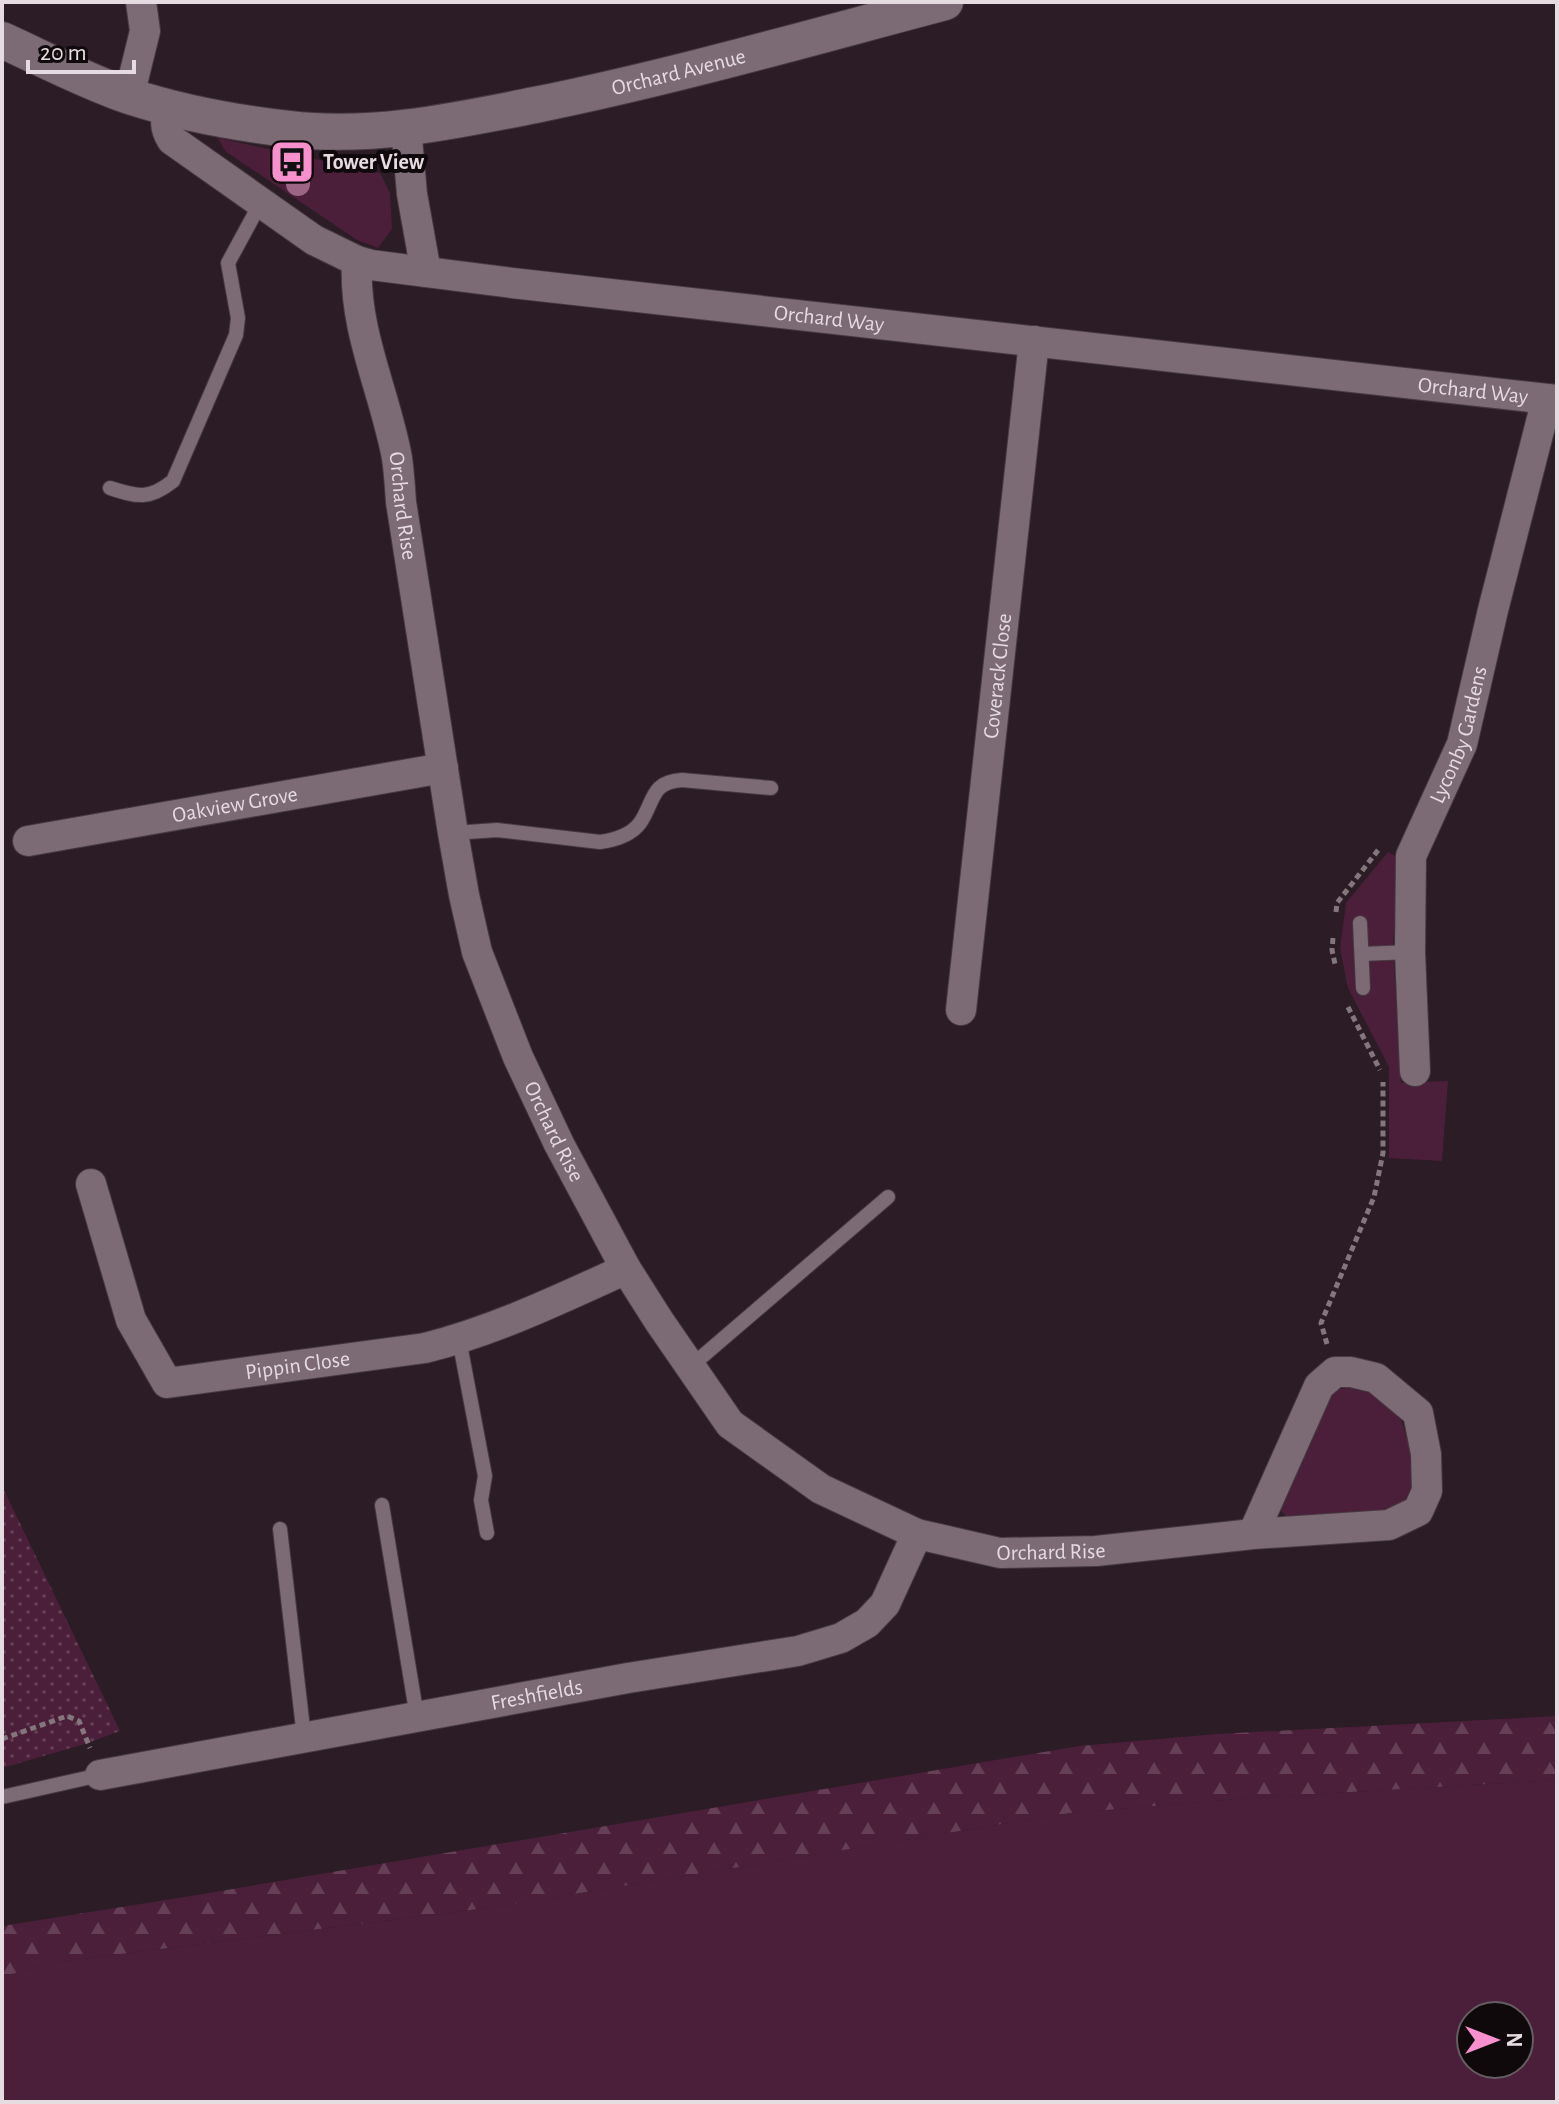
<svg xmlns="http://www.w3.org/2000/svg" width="1559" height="2104" viewBox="0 0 1559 2104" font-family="'Alegreya Sans',sans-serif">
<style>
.grass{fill:#4b1f3a;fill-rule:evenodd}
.forest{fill:url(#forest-firs)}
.park{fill:url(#park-dots)}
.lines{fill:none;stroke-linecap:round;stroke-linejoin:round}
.service-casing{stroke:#463940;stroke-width:16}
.minor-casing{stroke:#463940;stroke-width:32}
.tertiary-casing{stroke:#463940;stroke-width:38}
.path{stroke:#83767d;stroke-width:5;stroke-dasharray:6 4;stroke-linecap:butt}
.service{stroke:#7c6a74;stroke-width:14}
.minor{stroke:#7c6a74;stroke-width:30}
.tertiary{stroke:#7c6a74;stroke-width:36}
.tree{fill:#9c6585}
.labels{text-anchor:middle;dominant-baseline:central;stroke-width:8;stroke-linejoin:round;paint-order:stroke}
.street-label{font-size:22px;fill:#e6dbe0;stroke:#0f090c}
.poi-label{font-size:22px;font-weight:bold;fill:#e6dbe0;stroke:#0f090c;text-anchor:start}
</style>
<defs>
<pattern id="forest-firs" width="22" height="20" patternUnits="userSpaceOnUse" patternTransform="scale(2)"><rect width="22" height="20" fill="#4b1f3a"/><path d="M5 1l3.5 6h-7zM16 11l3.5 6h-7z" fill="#653f56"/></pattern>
<pattern id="park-dots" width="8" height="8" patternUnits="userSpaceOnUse" patternTransform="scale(2)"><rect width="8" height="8" fill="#4b1f3a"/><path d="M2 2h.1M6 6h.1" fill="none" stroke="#653f56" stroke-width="1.8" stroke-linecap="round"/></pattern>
</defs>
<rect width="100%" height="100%" fill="#2b1c25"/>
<g class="grass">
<polygon points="218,138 380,173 390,193 392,229 378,248 357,240 225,151"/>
<polygon points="1388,852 1398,857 1393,948 1401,1083 1448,1081 1442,1161 1389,1158 1389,1067 1348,988 1340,948 1346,903"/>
<polygon points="1360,1387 1377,1396 1401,1420 1412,1452 1412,1485 1405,1502 1382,1510 1289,1519 1277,1507 1326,1397 1339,1389"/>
<path d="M1557 1780V2102H2V1977L49 1963 494 1907 1070 1813 1249 1798ZM1471 2016H1519V2064H1471Z"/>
</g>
<polygon class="forest" points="1557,1716 1557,1780 1249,1798 1070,1813 494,1907 49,1963 2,1977 2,1926 197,1895 1079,1746 1217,1734"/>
<polygon class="park" points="2,1486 120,1731 88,1743 2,1768"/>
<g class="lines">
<g class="service-casing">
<g id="service">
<path d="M110 488C138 497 149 500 173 481L236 335 238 318 228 263 261 202"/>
<path d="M453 833 497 830 600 842C615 840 631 835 640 823 655 801 650 782 682 780L771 788"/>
<polyline points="1360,923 1363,988"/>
<polyline points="1362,954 1410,952"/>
<polyline points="459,1339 485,1476 481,1500 487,1533"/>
<polyline points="690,1367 888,1197"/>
<polyline points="382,1505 417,1717"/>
<polyline points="280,1529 304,1737"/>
<polyline points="2,1797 100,1775"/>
</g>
</g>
<g class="minor-casing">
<g id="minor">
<polyline points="129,96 145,31 141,2"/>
<path id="s1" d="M170 107C165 121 164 127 172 140L314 240 357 261 371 265 512 283 1557 400"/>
<polyline points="406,127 412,194 426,272"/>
<path id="s2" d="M357 261C353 330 385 392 397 458 399 472 400 487 401 502L453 833 464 895 477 952 518 1057 559 1144 626 1269 659 1321 730 1424 821 1489 917 1534 1000 1553 1096 1551 1253 1534 1389 1525 1418 1511 1427 1491 1426 1454 1418 1413 1376 1378 1351 1372H1335L1319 1386 1253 1534"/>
<path id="s3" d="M28 841 443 768"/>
<path id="s4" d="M961 1010 1034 341"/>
<path id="s5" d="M1415 1071 1410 952 1411 856 1462 744 1493 610 1547 399"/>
<path id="s6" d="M91 1184 131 1320 167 1383 425 1348C496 1330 560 1299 626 1269"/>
<path id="s7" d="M100 1775 628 1678 798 1651 841 1638 867 1623 885 1604 917 1534"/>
</g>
</g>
<g class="tertiary-casing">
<g id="tertiary">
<path id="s8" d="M2 40C44 59 85 81 129 96 181 113 236 123 289 129 371 139 455 121 535 105 673 77 809 38 945 2"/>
</g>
</g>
<g class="path">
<polyline points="1336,912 1337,903 1379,849"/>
<polyline points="1333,938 1332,950 1335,964"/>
<polyline points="1348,1007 1380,1070"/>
<polyline points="1327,1344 1321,1323 1374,1197 1383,1153 1383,1082"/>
<polyline points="2,1739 67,1716 79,1721 90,1748"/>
</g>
<use href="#service" class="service"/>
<use href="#minor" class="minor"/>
<use href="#tertiary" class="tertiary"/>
</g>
<circle class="tree" cx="298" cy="184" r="12"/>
<defs>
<g id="bus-square" transform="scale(2.3)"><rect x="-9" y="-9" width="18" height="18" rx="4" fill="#f790cd" stroke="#0f090c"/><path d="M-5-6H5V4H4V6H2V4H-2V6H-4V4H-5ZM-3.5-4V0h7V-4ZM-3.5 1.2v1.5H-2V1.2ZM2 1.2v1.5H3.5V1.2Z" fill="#111"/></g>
</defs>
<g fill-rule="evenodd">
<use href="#bus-square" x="292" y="162"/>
</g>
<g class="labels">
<g class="street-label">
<text stroke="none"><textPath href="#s8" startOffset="698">Orchard Avenue</textPath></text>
<text stroke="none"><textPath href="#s1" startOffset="732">Orchard Way</textPath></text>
<text stroke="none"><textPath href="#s1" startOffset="1380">Orchard Way</textPath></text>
<text stroke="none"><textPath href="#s2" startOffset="250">Orchard Rise</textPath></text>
<text stroke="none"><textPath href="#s4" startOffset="336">Coverack Close</textPath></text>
<text stroke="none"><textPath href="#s5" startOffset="346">Lyconby Gardens</textPath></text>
<text stroke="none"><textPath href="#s3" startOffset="210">Oakview Grove</textPath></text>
<text stroke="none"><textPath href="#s2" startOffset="898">Orchard Rise</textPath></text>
<text stroke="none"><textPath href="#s6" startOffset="346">Pippin Close</textPath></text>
<text stroke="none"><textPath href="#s2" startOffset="1594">Orchard Rise</textPath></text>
<text stroke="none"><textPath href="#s7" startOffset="444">Freshfields</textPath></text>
</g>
<g class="poi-label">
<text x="323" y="162">Tower View</text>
</g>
</g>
<rect width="1559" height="2104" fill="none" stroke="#e6dbe0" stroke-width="8"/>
<g transform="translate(1495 2040) rotate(90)"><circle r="38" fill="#0f090c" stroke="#655d61" stroke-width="2"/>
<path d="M0-6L14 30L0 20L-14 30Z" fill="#f790cd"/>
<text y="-12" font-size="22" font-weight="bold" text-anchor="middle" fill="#e6dbe0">N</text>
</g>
<path d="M28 60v12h106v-12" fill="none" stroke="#e6dbe0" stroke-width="4"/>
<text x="40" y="60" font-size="24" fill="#e6dbe0" stroke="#0f090c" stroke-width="6" paint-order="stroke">20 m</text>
</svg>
